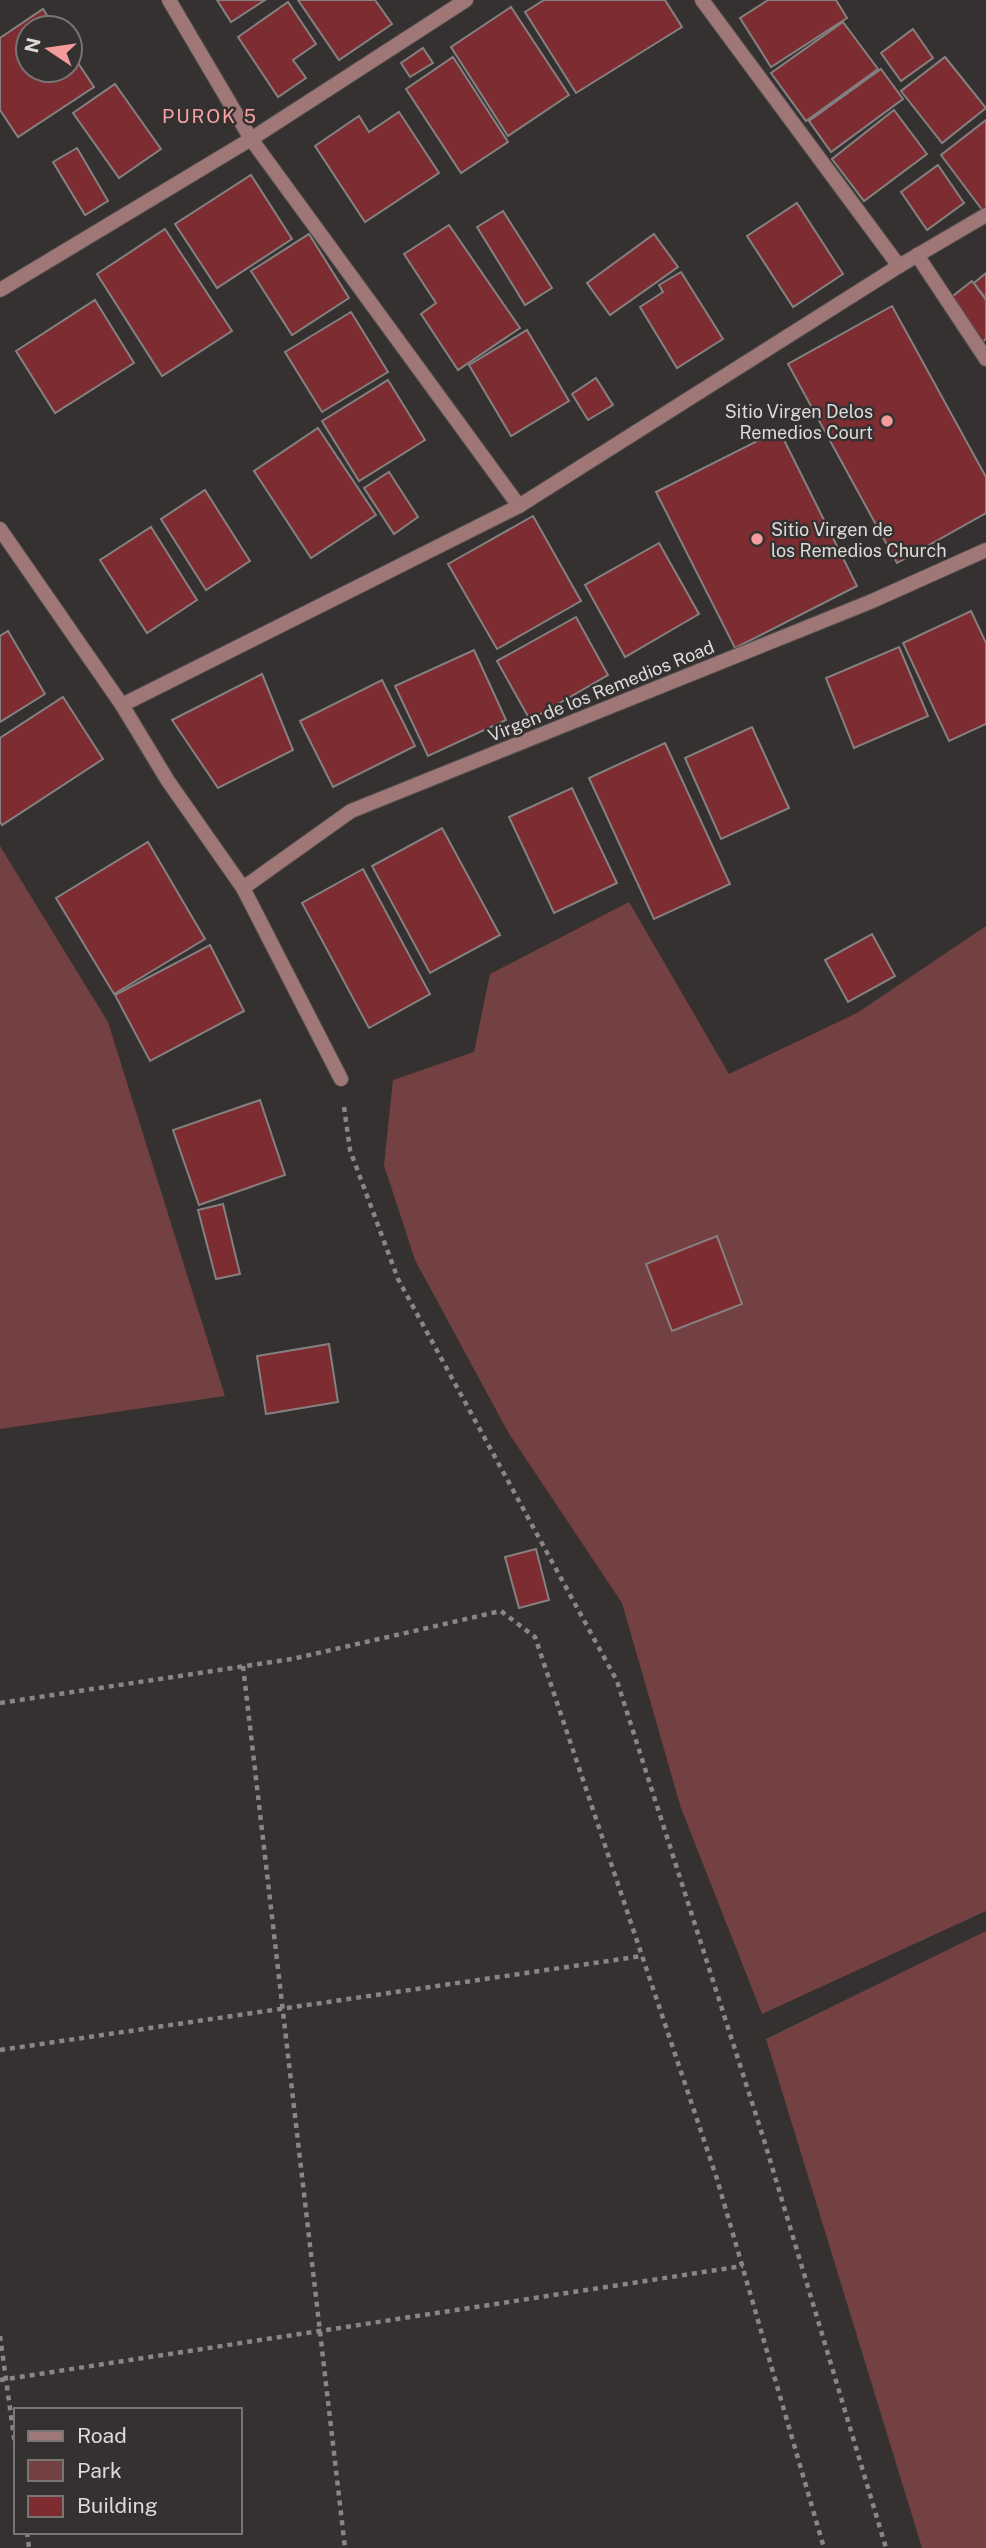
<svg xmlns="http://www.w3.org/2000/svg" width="986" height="2548" viewBox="0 0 986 2548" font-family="'Public Sans',sans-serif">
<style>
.green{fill:#734142}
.building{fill:#7d2c32;stroke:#858181;stroke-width:2}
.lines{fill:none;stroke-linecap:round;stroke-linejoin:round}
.minor-casing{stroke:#534f4f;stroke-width:16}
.path{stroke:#898686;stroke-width:4.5;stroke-dasharray:5 5;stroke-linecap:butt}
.minor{stroke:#9f7776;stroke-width:14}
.poi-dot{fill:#f59b9c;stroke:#353131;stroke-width:2.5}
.labels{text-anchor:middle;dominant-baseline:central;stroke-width:5;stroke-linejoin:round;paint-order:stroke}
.poi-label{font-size:18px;fill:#dddada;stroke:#353131;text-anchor:end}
.street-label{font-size:18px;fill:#dddada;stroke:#353131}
.neighbourhood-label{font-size:19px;letter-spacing:2px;fill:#f8a4a4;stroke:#353131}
</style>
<rect width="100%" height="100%" fill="#353131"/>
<g class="green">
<polygon points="0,846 108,1022 225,1396 0,1429"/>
<polygon points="629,902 729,1074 857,1013 986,926 986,1911 762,2014 681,1808 622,1603 508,1432 415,1260 384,1165 393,1080 474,1052 490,974"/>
<polygon points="986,1931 986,2548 922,2548 766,2039"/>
</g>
<g class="building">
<polygon points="217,0 265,0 231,22"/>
<polygon points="298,0 375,0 392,24 339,60"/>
<polygon points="544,0 665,0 682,27 576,93 525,12"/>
<polygon points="768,0 836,0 847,18 771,67 740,18"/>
<polygon points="288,2 316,44 293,60 306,78 278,97 238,37"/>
<polygon points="511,7 569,95 508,136 451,47"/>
<polygon points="43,9 55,28 28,28 28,70 70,70 70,51 94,87 18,137 0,110 0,38"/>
<polygon points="843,22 878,69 806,121 771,73"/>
<polygon points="913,29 933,58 901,81 881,53"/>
<polygon points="423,48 433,63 410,77 401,63"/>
<polygon points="453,57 508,142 461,173 406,89"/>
<polygon points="945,57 986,108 942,143 901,91"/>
<polygon points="881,69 903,99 831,152 809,121"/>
<polygon points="115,84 161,149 119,178 73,113"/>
<polygon points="894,110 927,154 864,201 832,159"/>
<polygon points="399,112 439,173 365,222 315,146 359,116 369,132"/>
<polygon points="986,120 986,209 983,211 941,155"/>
<polygon points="77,148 108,201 85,215 53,162"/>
<polygon points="938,165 964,203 927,230 901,192"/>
<polygon points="251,175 292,239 217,288 175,224"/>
<polygon points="797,203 843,274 793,307 747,236"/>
<polygon points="503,211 552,288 525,305 477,227"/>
<polygon points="449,225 520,328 458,370 421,314 436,303 404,254"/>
<polygon points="165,229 232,331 162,376 97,274"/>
<polygon points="309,234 349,298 292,335 251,271"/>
<polygon points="654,234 678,267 610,315 587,283"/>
<polygon points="681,272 723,339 677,368 640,307 663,292 659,285"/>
<polygon points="986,273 986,299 974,283"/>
<polygon points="972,281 986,300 986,339 982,342 949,299"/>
<polygon points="95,300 134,363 55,413 16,351"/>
<polygon points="892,306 986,477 986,513 897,563 788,364"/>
<polygon points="351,312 388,372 322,412 285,352"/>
<polygon points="527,330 569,401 511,436 469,365"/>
<polygon points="596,378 613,405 588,420 572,394"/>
<polygon points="388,380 425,440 359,481 322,421"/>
<polygon points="318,428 376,515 311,558 254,471"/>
<polygon points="779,430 857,586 735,648 656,492"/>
<polygon points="389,472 418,517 394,534 364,488"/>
<polygon points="205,490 250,561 206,590 161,519"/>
<polygon points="533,516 581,601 497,649 448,564"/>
<polygon points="151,527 197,600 147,633 100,560"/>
<polygon points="659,543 699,614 625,657 585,585"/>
<polygon points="971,611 986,643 986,724 949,741 903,643"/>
<polygon points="576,617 608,675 530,720 497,661"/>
<polygon points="8,631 45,694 0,722 0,636"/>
<polygon points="899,647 928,716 854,748 826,678"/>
<polygon points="474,650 506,720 428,756 395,686"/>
<polygon points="262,674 293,750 218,788 172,720"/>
<polygon points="382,680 415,746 333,787 300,721"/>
<polygon points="63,697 103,759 2,825 0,822 0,738"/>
<polygon points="752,727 789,808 721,839 685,758"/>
<polygon points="665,743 730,884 654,919 589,778"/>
<polygon points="572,788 617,883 554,913 509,817"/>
<polygon points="442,828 500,935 430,973 372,866"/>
<polygon points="148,842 205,939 114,994 56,898"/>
<polygon points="363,869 430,994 369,1028 302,903"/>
<polygon points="872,934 895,976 848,1002 825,960"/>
<polygon points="210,945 244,1011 150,1061 115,995"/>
<polygon points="260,1100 285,1175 199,1205 173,1130"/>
<polygon points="223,1204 240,1274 216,1279 198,1210"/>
<polygon points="717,1236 742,1304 672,1331 646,1264"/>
<polygon points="329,1344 338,1402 266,1414 257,1356"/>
<polygon points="536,1549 549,1600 519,1608 505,1557"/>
</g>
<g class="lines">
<g class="minor-casing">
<g id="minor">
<polyline points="169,0 251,139 519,506"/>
<polyline points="702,0 899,266"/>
<polyline points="917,255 986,359"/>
<polyline points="0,290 251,139 466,0"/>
<polyline points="0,529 122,705 168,781 243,888 341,1079"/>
<polyline points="122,705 519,506 899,266 986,215"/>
<polyline points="243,888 351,811 870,602 986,550"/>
</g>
</g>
<g class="path">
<polyline points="344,1107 350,1150 398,1279 617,1681 764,2140 886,2548"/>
<polyline points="243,1666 345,2548"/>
<polyline points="0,1703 292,1659 501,1611 535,1637 717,2179 824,2548"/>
<polyline points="0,2050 642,1956"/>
<polyline points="0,2336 16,2452"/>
<polyline points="0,2380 743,2266"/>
<polyline points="27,2532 29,2548"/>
</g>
<use href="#minor" class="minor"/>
</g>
<g class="poi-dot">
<circle cx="887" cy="421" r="7"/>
<circle cx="757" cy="539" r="7"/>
</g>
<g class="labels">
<g class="poi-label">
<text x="873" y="411">Sitio Virgen Delos<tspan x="873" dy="21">Remedios Court</tspan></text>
<text x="771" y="529" text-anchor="start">Sitio Virgen de<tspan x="771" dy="21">los Remedios Church</tspan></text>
</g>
<g class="street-label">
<text transform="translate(601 691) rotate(-22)">Virgen de los Remedios Road</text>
</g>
<g class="neighbourhood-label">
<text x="210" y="116">PUROK 5</text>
</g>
</g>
<rect x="14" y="2408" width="228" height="126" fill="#353131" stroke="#787575" stroke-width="2"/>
<rect x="28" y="2431" width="35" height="10" fill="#9f7776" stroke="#787575" stroke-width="2"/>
<text x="77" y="2443" font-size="21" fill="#dddada">Road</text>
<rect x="28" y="2460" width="35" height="21" fill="#734142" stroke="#787575" stroke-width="2"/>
<text x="77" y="2478" font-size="21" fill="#dddada">Park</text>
<rect x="28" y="2496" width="35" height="21" fill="#7d2c32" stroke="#787575" stroke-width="2"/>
<text x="77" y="2513" font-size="21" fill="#dddada">Building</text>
<g transform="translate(49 49) rotate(283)"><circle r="33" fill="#353131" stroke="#787575" stroke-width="2"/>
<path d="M0-5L12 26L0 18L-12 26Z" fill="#f59b9c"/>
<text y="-10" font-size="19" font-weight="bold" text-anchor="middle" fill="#dddada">N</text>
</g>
</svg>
